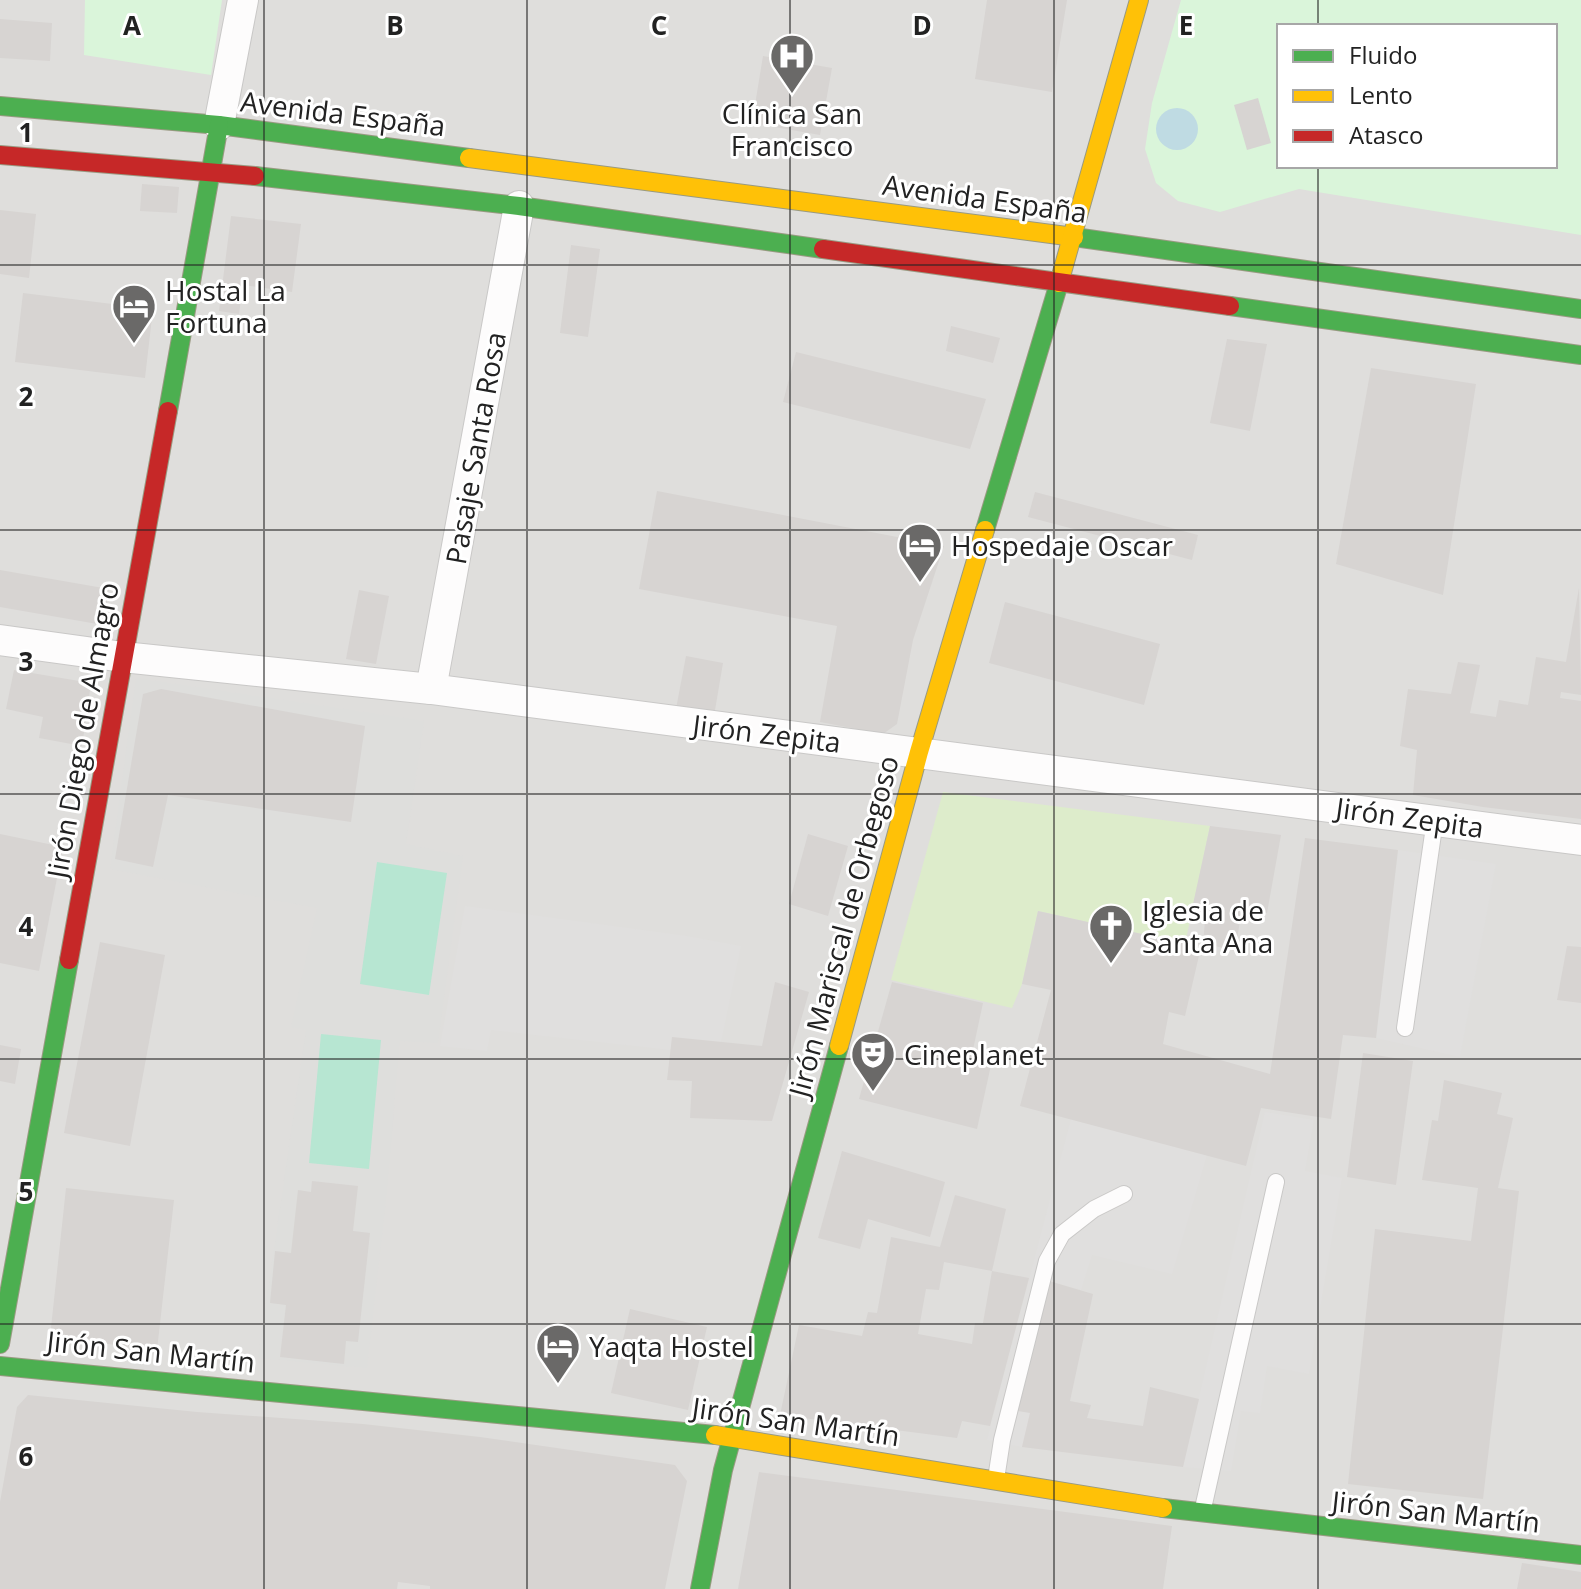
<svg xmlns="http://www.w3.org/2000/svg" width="1581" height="1589" viewBox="0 0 1581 1589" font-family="'Open Sans',sans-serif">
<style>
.residential{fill:#dfdedc;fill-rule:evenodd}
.religious{fill:#dededc}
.grass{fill:#ddeccb}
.park{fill:#daf5da;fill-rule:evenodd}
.pitch{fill:#b7e6d2}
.parking{fill:#e0dfde}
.water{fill:#bfdbe3}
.building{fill:#d7d4d2}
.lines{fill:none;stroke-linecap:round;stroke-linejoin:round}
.lane-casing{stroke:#c9c8c7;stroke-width:18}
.street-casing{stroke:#c9c8c7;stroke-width:32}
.fast-casing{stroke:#999a82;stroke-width:20}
.slow-casing{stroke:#999a82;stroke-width:20}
.jam-casing{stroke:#999a82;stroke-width:20}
.lane{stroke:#fdfcfc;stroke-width:16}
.street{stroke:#fdfcfc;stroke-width:30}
.fast{stroke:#4caf50;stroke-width:18}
.slow{stroke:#ffc107;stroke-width:18}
.jam{stroke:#c62828;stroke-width:18}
.grid{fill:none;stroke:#222;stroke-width:2;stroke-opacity:0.55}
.labels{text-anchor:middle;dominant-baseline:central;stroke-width:6;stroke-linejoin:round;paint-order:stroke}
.street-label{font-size:28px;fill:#222;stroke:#fff}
.poi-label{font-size:28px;fill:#222;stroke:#fff;text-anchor:start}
.grid-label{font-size:26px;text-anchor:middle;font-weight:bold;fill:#222;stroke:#fff;stroke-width:6;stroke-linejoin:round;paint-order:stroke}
</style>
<rect width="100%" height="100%" fill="#f0eeeb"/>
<path class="residential" d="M0 0H1581V1589H0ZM1279 26H1555V166H1279Z"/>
<polygon class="religious" points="136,678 424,721 406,844 463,856 438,1043 400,1041 386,1200 367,1368 258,1358 306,1030 291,1027 317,908 110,869"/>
<polygon class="grass" points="943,792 1210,826 1185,944 1038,911 1022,984 1012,1008 891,980"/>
<g class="park">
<polygon points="85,0 222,0 211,75 84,55"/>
<path d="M1181 0H1581V235L1299 189 1220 212 1178 201 1156 183 1145 149 1152 103ZM1279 26H1555V166H1279Z"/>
</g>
<g class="pitch">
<polygon points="377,862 447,873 429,995 360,984"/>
<polygon points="321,1034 381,1040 369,1169 309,1163"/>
</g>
<g class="parking">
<polygon points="1398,850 1496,864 1460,1057 1376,1038"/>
<polygon points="465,906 687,936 741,946 721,1042 671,1050 491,1030 487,1051 440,1046"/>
<polygon points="1265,1112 1314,1120 1305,1171 1342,1178 1309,1374 1267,1366 1260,1413 1241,1411 1231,1471 1183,1467"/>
<polygon points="1071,1119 1207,1155 1172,1274 1092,1255 1081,1290 1049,1281 1018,1410 1030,1413 1022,1447 987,1440"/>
</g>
<circle class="water" cx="1177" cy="129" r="21"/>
<g class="building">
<polygon points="987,0 1067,0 1052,92 975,79"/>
<polygon points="0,19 52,23 50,61 0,58"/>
<polygon points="763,56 832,68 820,135 752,123"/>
<polygon points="1258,98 1271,143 1247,150 1234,105"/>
<polygon points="142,184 179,187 177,213 140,211"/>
<polygon points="0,210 36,214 29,278 0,274"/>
<polygon points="231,216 301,224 292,292 243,285 239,314 219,311"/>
<polygon points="571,245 600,249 588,337 560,333"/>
<polygon points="23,293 153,309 145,378 15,362"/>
<polygon points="951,326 1000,338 993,363 946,351"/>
<polygon points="1227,339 1267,344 1250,431 1210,423"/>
<polygon points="796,352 986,399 970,449 783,402"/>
<polygon points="1371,368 1476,384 1443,595 1336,564"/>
<polygon points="657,491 944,546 913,640 897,724 883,734 820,722 837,626 639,589"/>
<polygon points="1035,492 1198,535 1192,560 1028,517"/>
<polygon points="0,570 109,589 103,625 0,607"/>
<polygon points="1579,588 1581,695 1561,692 1560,698 1581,701 1581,819 1483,807 1413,795 1417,750 1400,746 1408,689 1451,694 1458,662 1480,665 1470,713 1496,717 1499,700 1528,705 1536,657 1566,662"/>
<polygon points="359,590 389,596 376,664 346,659"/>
<polygon points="1005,602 1160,644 1144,705 989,663"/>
<polygon points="686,656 723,663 714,716 676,709"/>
<polygon points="14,670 91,683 82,746 39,738 43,717 6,709"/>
<polygon points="161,689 365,726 351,822 168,795 153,867 115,859 143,694"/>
<polygon points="1210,826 1281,835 1267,913 1242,909 1235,951 1203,943 1205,921 1190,918"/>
<polygon points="0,834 63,847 39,971 0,963"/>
<polygon points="808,834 848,846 828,916 789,904"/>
<polygon points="1305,838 1398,850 1376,1038 1343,1035 1331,1119 1261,1108 1246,1166 1020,1106 1051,990 1022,984 1038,911 1201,947 1185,1016 1169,1012 1163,1044 1270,1074"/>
<polygon points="100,942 165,955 130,1146 64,1133"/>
<polygon points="1567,946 1581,947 1581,1003 1557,1000"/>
<polygon points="775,982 809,992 772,1121 690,1118 692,1081 667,1080 672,1037 762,1046"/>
<polygon points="892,982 983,1003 971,1059 991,1065 977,1129 859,1099"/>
<polygon points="0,1045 21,1049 15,1084 0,1081"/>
<polygon points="1363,1053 1413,1061 1396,1185 1347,1177"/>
<polygon points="1444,1080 1502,1093 1497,1114 1513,1118 1498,1188 1519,1191 1483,1499 1348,1484 1375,1229 1471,1241 1478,1188 1422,1180 1432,1120 1438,1121"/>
<polygon points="842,1151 945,1182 930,1237 868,1219 860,1249 818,1238"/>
<polygon points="312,1181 358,1186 353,1231 370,1233 358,1342 346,1341 344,1364 280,1357 286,1305 270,1303 275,1251 291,1253 298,1190 311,1192"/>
<polygon points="66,1188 174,1200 157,1350 50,1337"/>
<polygon points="955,1195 1006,1209 992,1271 944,1262 939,1290 926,1289 918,1334 972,1344 975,1323 983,1323 992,1271 1029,1278 990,1426 962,1421 957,1438 780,1415 799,1325 862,1336 868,1312 877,1313 891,1237 940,1247"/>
<polygon points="1049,1281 1093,1294 1070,1401 1091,1405 1087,1418 1143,1426 1150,1387 1199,1399 1183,1467 1022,1447 1030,1413 1018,1411"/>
<polygon points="630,1309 707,1327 688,1410 611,1393"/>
<polygon points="28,1395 197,1412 363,1424 480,1437 675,1465 687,1481 665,1589 430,1589 430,1586 398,1582 397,1589 0,1589 0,1502 17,1407"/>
<polygon points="759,1472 1172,1526 1163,1589 738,1589"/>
<polygon points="1522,1563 1581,1572 1581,1589 1517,1589"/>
</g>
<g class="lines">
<g class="lane-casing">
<g id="lane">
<polyline points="1405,1028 1435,820"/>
<polyline points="996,1479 1002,1440 1047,1261 1062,1234 1094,1209 1124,1194"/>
<polyline points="1202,1513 1276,1182"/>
</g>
</g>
<g class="street-casing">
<g id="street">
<polyline points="219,125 243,0"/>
<polyline points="0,640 123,657 431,689 1581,840"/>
<polyline points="431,689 519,206"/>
</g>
</g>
<g class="fast-casing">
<g id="fast">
<polyline points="0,106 219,125 469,158"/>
<polyline points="255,176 519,206 823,249"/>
<polyline points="1074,237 1581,309"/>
<polyline points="1230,306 1581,355"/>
<polyline points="168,411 219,125"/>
<polyline points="985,530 1059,283"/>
<polyline points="0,1344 69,960"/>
<polyline points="0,1366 715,1435"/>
<polyline points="1163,1508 1581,1555"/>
<polyline points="700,1589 723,1470 839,1046"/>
</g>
</g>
<g class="slow-casing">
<g id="slow">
<polyline points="469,158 1074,237"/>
<polyline points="1059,283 1139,0"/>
<polyline points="839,1046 919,752 985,530"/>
<polyline points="715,1435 1163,1508"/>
</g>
</g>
<g class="jam-casing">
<g id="jam">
<polyline points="0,155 255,176"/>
<polyline points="823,249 1230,306"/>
<polyline points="69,960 168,411"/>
</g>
</g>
<use href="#lane" class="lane"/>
<use href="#street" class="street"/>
<use href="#fast" class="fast"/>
<use href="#slow" class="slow"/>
<use href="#jam" class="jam"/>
</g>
<path class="grid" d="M264 0V1589M527 0V1589M790 0V1589M1054 0V1589M1318 0V26M1318 166V1589M0 265H1581M0 530H1581M0 794H1581M0 1059H1581M0 1324H1581"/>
<defs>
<g id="hospital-pin" transform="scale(2.3)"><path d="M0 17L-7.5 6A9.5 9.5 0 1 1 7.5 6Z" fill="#6a6968" stroke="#fff"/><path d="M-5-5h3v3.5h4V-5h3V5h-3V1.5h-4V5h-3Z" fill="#fff"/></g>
<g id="hotel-pin" transform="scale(2.3)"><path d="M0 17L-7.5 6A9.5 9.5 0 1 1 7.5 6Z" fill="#6a6968" stroke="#fff"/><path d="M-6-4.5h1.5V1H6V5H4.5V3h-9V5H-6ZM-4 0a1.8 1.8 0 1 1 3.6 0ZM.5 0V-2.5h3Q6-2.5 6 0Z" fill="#fff"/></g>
<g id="church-pin" transform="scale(2.3)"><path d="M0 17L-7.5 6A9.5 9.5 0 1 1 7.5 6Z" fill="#6a6968" stroke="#fff"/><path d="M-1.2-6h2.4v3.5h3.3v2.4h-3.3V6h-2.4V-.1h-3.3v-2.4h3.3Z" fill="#fff"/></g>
<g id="theatre-pin" transform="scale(2.3)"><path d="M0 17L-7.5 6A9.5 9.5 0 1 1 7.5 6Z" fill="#6a6968" stroke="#fff"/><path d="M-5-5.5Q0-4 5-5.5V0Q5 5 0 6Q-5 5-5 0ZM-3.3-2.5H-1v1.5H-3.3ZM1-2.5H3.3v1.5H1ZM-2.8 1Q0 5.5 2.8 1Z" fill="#fff"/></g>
</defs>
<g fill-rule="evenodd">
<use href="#hospital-pin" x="792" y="56"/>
<use href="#hotel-pin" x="134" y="306"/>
<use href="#hotel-pin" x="920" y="545"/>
<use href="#church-pin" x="1111" y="926"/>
<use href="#theatre-pin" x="873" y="1054"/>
<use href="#hotel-pin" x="558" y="1346"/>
</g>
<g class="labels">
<g class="street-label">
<text transform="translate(343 113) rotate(7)">Avenida España</text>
<text transform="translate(985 198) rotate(8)">Avenida España</text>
<text transform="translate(475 448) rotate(-80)">Pasaje Santa Rosa</text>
<text transform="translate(82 730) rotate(-80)">Jirón Diego de Almagro</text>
<text transform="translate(767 733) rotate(7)">Jirón Zepita</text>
<text transform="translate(1410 817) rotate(8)">Jirón Zepita</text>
<text transform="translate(843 926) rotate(-75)">Jirón Mariscal de Orbegoso</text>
<text transform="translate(151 1351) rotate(6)">Jirón San Martín</text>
<text transform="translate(796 1421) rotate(8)">Jirón San Martín</text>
<text transform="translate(1436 1511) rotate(6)">Jirón San Martín</text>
</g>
<g class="poi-label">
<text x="792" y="113" text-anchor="middle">Clínica San<tspan x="792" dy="32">Francisco</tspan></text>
<text x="165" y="290">Hostal La<tspan x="165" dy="32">Fortuna</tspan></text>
<text x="951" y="545">Hospedaje Oscar</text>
<text x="1142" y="910">Iglesia de<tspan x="1142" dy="32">Santa Ana</tspan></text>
<text x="904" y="1054">Cineplanet</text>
<text x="589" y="1346">Yaqta Hostel</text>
</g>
</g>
<g class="grid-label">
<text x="132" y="35">A</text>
<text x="395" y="35">B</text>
<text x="659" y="35">C</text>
<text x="922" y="35">D</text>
<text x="1186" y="35">E</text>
<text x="26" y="142">1</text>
<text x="26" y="406">2</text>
<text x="26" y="671">3</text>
<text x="26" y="936">4</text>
<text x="26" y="1201">5</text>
<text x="26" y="1466">6</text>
</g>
<rect x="1277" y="24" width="280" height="144" fill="#ffffff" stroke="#a7a7a7" stroke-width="2"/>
<rect x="1293" y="50" width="40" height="12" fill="#4caf50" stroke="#a7a7a7" stroke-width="2"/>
<text x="1349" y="64" font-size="24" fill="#222222">Fluido</text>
<rect x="1293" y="90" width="40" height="12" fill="#ffc107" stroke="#a7a7a7" stroke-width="2"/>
<text x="1349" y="104" font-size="24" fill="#222222">Lento</text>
<rect x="1293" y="130" width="40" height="12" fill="#c62828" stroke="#a7a7a7" stroke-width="2"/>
<text x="1349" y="144" font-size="24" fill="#222222">Atasco</text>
</svg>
